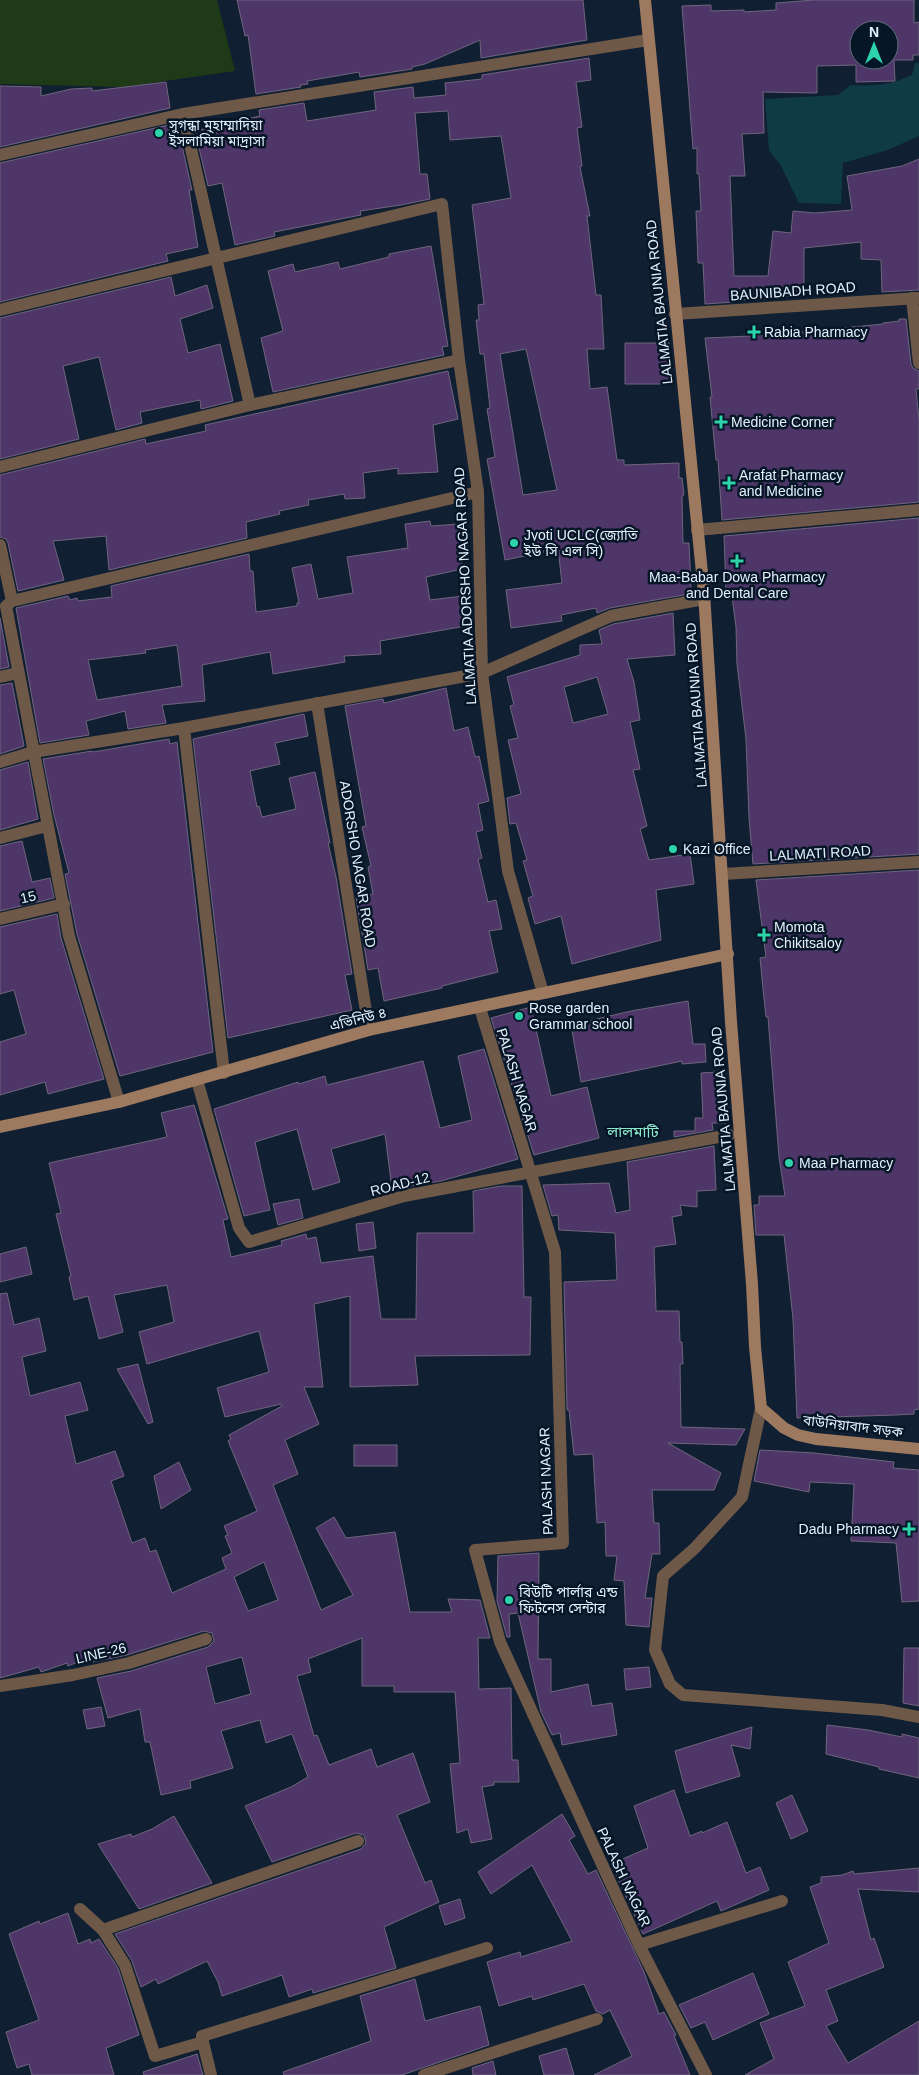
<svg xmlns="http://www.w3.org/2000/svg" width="919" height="2075" viewBox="0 0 919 2075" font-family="Helvetica,'Noto Sans Bengali',sans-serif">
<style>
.green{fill:#1f3a16}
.water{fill:#0f3b46}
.building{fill:#4e3768;stroke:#6f657e;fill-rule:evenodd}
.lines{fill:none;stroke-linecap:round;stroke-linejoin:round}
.street{stroke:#6e5949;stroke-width:12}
.secondary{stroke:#9c795f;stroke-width:12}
.poi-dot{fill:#2dd4ab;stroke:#071627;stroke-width:2}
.labels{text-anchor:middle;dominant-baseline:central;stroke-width:5;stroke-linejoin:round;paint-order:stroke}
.poi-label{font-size:14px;fill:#e5f0fd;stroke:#071627;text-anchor:start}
.street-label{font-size:14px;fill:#e5f0fd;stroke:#071627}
.neighbourhood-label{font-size:15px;fill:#8ce9cb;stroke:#071627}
</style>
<rect width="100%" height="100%" fill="#101f31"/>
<polygon class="green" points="0,0 217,0 235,71 123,87 0,84"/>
<path class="water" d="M915 63H919V136L888 150 843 163 841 204 799 203 781 166 769 150 765 99 838 95 850 85C875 86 889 86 912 75Z"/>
<g class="building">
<polygon points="237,0 583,0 587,40 481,58 480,40 425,64 412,67 412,69 360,77 359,72 307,81 308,84 300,85 301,87 256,94 248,35 245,36"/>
<path d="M814 0H914V23L919 22V55H913V60H894L895 81 856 82V65L817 66V93L763 92 764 133 742 134 745 176H730L734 276H768L773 231 791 233 793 211 815 213 852 210 847 176 902 166 919 159V290L882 292 881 260 861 259V242L804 248V296H776V299L735 300V302L705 304 703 263H698L696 211H701L699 173 697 174V148L693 149 682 6 711 5V11L744 10V12L776 10V3ZM859 30H889V60H859Z"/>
<path d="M589 58 591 80 576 82 582 127 577 128 582 166 580 167 590 216H587L596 295H601L604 349H587L590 389 607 387 617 460H624V465L679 463V478H682L684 495 682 496 683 543H689L691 588 689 594 610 608 597 613 596 608 561 615 562 621 511 628 506 590 562 583 558 549 505 560 487 459 495 457 487 409 490 408 484 354H480L476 320H479L478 305 484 304 472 205 511 198 501 136 450 140 448 111 415 113 420 174H427L430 199 401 205 360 211 361 215 274 232 275 236 235 245 222 183 208 186 195 131 260 116 259 110 304 103 307 121 376 110 374 92 413 87 414 98 446 95 445 83 482 79V75ZM526 349 557 490 523 495 500 354Z"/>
<polygon points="166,82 170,108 0,147 0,86 41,87 41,96 71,89 92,88 92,91"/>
<polygon points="173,124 174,129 178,128 192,190 189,190 198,247 166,254 168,261 0,302 0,163"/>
<polygon points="431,246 448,346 442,347 444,355 273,392 261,338 283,331 268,271 293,264 295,272 338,262 340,269 389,257 389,254"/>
<polygon points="171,277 175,296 207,285 213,308 180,319 188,353 220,344 233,401 201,409 200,400 140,412 142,423 116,430 99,357 63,366 79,439 0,459 0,318"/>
<polygon points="899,319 906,319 911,364 913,368 919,371 919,389 916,389 919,420 919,502 722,520 718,460 716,460 710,397 712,397 705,338 773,335 883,324 883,323 899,321"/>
<polygon points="625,343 669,343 671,384 625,384"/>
<polygon points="448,371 458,419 433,425 438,472 398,474 398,468 363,473 365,498 345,499 344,494 308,500 309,505 279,511 280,514 246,522 247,538 109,570 106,536 53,541 64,580 18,591 8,543 6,539 0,537 0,475 145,439 146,444 206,431 205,425"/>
<polygon points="919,518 919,854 753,864 749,818 746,739 737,664 736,627 731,589 726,589 724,536"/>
<path d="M430 521 431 526 459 524 462 569 426 577 430 600 463 596 466 626 380 641 381 654 344 656 345 662 273 674 270 652 202 665 205 701 162 705 166 723 128 729 125 711 86 721 89 735 40 743 16 608 68 596 70 600 77 598 78 601 112 597 111 586 249 554 250 571H253L256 612 297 606V603H299L292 568 311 564 318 599 353 593 347 557 408 548 405 524ZM177 645 182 686 97 700 88 660 146 653 145 650Z"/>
<path d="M673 613 675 655 627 659 634 682 640 720 630 722 640 769 633 770 647 826 640 829 649 860 690 854 694 884 656 890 661 940 572 964 561 916 535 924 528 898 533 896 523 861 527 860 516 823 510 824 507 798 521 794 508 740 518 738 510 706 514 705 507 677 580 655V645L602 644 599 630 613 624ZM597 677 608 714 573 723 564 687Z"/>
<polygon points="0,618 9,667 0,669"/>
<polygon points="12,683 24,746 0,754 0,685"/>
<polygon points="446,688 454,731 468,727 475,757 479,756 489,801 478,804 483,830 476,832 482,858 478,859 488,902 496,900 502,929 489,931 498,972 442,986 442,988 384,1001 378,968 368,970 356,897 373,894 368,867 371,866 362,827 366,826 345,706 383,699 384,703"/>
<polygon points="304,714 308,736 275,743 280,764 250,771 257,807 259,806 262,817 296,809 289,778 315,772 330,843 328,843 336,877 352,974 345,975 352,1010 228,1038 193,739"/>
<polygon points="169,739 170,744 177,742 213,1052 120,1076 77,934 65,874 69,873 54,815 43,759 92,751 93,752"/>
<polygon points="28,762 38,819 0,830 0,770"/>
<polygon points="22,841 32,882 50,878 54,898 0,911 0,846"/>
<polygon points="919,870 919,1409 914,1410 914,1414 896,1415 797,1418 793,1319 784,1235 756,1235 754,1205 759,1205 759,1196 785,1196 779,1157 768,1017 766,1017 763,989 760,958 766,957 756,880"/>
<polygon points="57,914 61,938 104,1079 48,1094 45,1082 0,1095 0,1042 26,1034 14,990 0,994 0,927"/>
<polygon points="688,1001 693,1044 705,1044 706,1062 682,1064 682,1061 581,1082 571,1025 631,1011"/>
<polygon points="531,1007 551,1096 587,1087 599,1138 534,1155 491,1018"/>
<polygon points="484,1049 518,1159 441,1181 392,1189 385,1134 331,1149 340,1182 313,1190 297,1129 255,1142 270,1210 244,1216 214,1109 298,1082 299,1084 325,1076 327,1085 423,1061 440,1128 472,1120 458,1056"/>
<polygon points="717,1072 718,1101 723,1101 726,1123 712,1123 713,1130 674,1137 674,1131 695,1131 695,1118 703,1118 701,1073"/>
<path d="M194 1105 228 1219 223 1220 231 1257 282 1245 281 1241 306 1234 307 1239 316 1237 321 1263 373 1256 381 1319H416L417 1233H474L473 1191 501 1186H522L524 1297H531L530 1355 415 1356 418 1385 350 1387V1296L314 1304 323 1387H304L319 1424 285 1440 298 1474 273 1485 321 1610 353 1595 316 1528 334 1517 346 1538 395 1532 410 1612H452L448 1599 480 1600 490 1638H478L479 1689 511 1688 512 1760H518L519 1782H494V1785L482 1787 492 1839 471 1843 468 1829 457 1833 450 1764 460 1763 455 1692H394V1686H362V1638L308 1659 311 1672 297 1676 314 1736 317 1735 329 1765 371 1749 377 1767 413 1753 430 1802 397 1815 425 1883 431 1880 439 1902 384 1927 396 1968 313 1993 312 1989 289 1997 282 1975 222 1996 218 1982 207 1961 158 1984 156 1979 141 1987 132 1961 115 1934 361 1849 366 1843 364 1835 356 1833 272 1862 245 1806 291 1787 308 1777 292 1734 266 1743 260 1720 221 1731 233 1768 190 1781 191 1788 161 1795 150 1742H145L140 1709 108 1718 97 1678 131 1671 208 1647 214 1641 212 1633 204 1631 127 1655 93 1662 92 1660 89 1661 88 1658 68 1666 67 1663 41 1672 39 1667 0 1678V1294L7 1293 14 1325 39 1318 46 1351 22 1357 30 1396 80 1382 88 1410 65 1416 76 1464 115 1451 124 1476 111 1481 132 1543 145 1538 150 1552 156 1550 172 1593 226 1569 222 1558 232 1553 225 1536 228 1535 224 1526 257 1511 228 1441 231 1439 229 1435 282 1406 281 1404 225 1417 217 1388 269 1372 259 1331 147 1364 139 1332 174 1322 167 1285 114 1295 123 1332 99 1339 88 1296 74 1300 69 1277 71 1276 56 1214 61 1213 49 1163 167 1137 161 1113ZM264 1562 278 1600 248 1611 234 1577ZM242 1657 251 1694 215 1704 206 1667Z"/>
<polygon points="714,1146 716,1190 697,1191 697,1207 680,1205 682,1215 672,1217 676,1244 654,1247 656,1311 679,1311 680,1342 682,1342 683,1364 680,1364 681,1427 745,1429 736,1445 668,1443 721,1473 714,1490 652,1490 654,1523 659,1523 660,1554 652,1554 645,1598 652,1598 649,1627 626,1625 624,1581 614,1580 617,1556 606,1556 605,1522 597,1523 593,1454 574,1455 569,1410 567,1410 564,1282 617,1280 615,1233 559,1230 558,1215 552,1216 543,1185 609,1183 616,1213 630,1210 627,1162"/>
<polygon points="299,1199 303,1218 278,1225 273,1204"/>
<polygon points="373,1222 376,1248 359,1251 356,1224"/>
<polygon points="26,1247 32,1274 0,1282 0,1254"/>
<polygon points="138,1364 153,1422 148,1424 117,1369"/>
<rect x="354" y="1445" width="43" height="21"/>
<polygon points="760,1450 814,1453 894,1462 893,1468 919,1470 919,1601 902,1602 896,1543 851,1541 854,1484 810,1482 809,1492 754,1481"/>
<polygon points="179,1462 191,1490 161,1509 154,1476"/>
<polygon points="539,1553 538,1659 551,1659 551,1692 588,1684 592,1706 612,1703 617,1735 562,1745 560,1733 552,1735 541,1712 518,1613 509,1614 510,1637 507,1637 497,1601 498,1556"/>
<polygon points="904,1648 919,1648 919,1706 903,1703"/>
<polygon points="649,1667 651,1687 626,1690 624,1669"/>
<polygon points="101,1707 105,1726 87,1729 83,1710"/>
<polygon points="827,1725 868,1730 902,1737 902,1734 919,1738 919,1778 879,1769 879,1767 826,1754"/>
<polygon points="752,1727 750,1749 731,1745 740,1776 686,1793 675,1751"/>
<polygon points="674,1790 690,1836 702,1831 702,1833 727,1822 746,1873 760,1867 769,1890 721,1911 717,1901 643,1934 611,1864 648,1848 634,1806"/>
<polygon points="792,1795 808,1831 791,1839 776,1803"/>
<polygon points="562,1814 575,1836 569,1840 588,1874 596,1870 644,1972 659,2014 664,2012 676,2035 674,2036 690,2075 594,2075 632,2056 610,2010 603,2014 596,2011 584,1984 533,2000 532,1996 499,2006 487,1962 520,1952 521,1957 572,1941 532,1865 491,1894 478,1872"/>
<polygon points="174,1816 212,1883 139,1909 98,1844 131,1834 132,1837 152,1829"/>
<polygon points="919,1868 919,1892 858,1889 871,1940 874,1938 884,1967 826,1990 838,2021 826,2026 848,2063 919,2021 919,2075 745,2075 774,2059 760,2023 805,2006 788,1962 829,1943 810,1887 821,1883 821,1877 842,1875 853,1871 854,1874"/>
<polygon points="460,1899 465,1918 445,1925 439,1906"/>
<polygon points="68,1913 78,1944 90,1939 91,1943 99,1939 118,1968 139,2035 106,2048 114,2075 32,2075 29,2064 17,2068 6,2032 39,2020 9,1934 39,1921 40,1924"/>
<polygon points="753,1973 769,2014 713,2040 705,2022 691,2028 679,2005"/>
<polygon points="415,1979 425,2021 480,2006 489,2045 402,2075 284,2075 283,2072 371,2041 360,1996"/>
<polygon points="566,2048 574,2075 544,2075 539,2056"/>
<polygon points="197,2054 203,2075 144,2075 143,2072"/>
<polygon points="493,2061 496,2075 473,2075 472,2068"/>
</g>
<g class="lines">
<g class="street">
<polyline points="183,114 250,405"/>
<polyline points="0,155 183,114 648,40"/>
<polyline points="912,298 919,363"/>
<polyline points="0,310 442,204 459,360 478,492 482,673 508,871 543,993"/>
<polyline points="675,314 919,298"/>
<polyline points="0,467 250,405 459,360"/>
<polyline points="697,530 919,510"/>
<polyline points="0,545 12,601 6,606 69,936 119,1102"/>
<polyline points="12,601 478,492"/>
<polyline points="0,677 18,673"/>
<polyline points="317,703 369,1030"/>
<polyline points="184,728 224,1073"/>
<polyline points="0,762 33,752 184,728 482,673 611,616 704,599"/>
<polyline points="0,838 47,826"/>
<polyline points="723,874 919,862"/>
<polyline points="0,919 64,904"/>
<polyline points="480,1008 555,1252 563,1543 475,1550 500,1642 639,1945 706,2075"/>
<polyline points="197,1080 239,1228 249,1242 404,1196 729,1135"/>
<polyline points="761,1408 742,1497 694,1549 663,1576 655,1650 670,1684 683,1695 882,1710 919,1717"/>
<polyline points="0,1686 73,1675 129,1663 206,1639"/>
<polyline points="80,1909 103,1930 125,1965 155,2056 203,2042 211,2075"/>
<polyline points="103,1930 358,1841"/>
<polyline points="639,1945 782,1901"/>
<polyline points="203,2042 202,2036 487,1948"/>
<polyline points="424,2075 597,2019"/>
</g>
<g class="secondary">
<polyline points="645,0 704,593 731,1022 752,1284 755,1347 761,1408 784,1428 798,1435 816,1439 919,1449"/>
<polyline points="0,1127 119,1102 369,1030 728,954"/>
</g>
</g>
<g class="poi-dot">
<circle cx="159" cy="133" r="5"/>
<path d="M751.5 324.5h5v5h5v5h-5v5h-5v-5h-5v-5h5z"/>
<path d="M718.5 414.5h5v5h5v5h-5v5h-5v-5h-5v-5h5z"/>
<path d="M726.5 475.5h5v5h5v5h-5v5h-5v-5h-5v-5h5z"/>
<circle cx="514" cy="543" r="5"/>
<path d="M734.5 553.5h5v5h5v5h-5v5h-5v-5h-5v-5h5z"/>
<circle cx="673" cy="849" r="5"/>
<path d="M761.5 927.5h5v5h5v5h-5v5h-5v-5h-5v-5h5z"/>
<circle cx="519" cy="1016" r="5"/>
<circle cx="789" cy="1163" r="5"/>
<path d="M906.5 1521.5h5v5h5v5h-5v5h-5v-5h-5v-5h5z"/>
<circle cx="509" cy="1600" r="5"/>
</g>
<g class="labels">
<g class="poi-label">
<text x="169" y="125">সুগন্ধা মুহাম্মাদিয়া<tspan x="169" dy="16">ইসলামিয়া মাদ্রাসা</tspan></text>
<text x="764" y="332">Rabia Pharmacy</text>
<text x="731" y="422">Medicine Corner</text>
<text x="739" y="475">Arafat Pharmacy<tspan x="739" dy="16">and Medicine</tspan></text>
<text x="524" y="535">Jyoti UCLC(জ্যোতি<tspan x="524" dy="16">ইউ সি এল সি)</tspan></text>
<text x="737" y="577" text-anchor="middle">Maa-Babar Dowa Pharmacy<tspan x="737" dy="16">and Dental Care</tspan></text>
<text x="683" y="849">Kazi Office</text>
<text x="774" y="927">Momota<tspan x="774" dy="16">Chikitsaloy</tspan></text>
<text x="529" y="1008">Rose garden<tspan x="529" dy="16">Grammar school</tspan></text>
<text x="799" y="1163">Maa Pharmacy</text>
<text x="899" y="1529" text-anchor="end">Dadu Pharmacy</text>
<text x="519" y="1592">বিউটি পার্লার এন্ড<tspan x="519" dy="16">ফিটনেস সেন্টার</tspan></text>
</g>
<g class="street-label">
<text transform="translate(793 291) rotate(-4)">BAUNIBADH ROAD</text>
<text transform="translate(659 302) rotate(-96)">LALMATIA BAUNIA ROAD</text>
<text transform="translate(465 586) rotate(-93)">LALMATIA ADORSHO NAGAR ROAD</text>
<text transform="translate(696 705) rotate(-94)">LALMATIA BAUNIA ROAD</text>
<text transform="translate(820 853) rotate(-3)">LALMATI ROAD</text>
<text transform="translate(358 864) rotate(81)">ADORSHO NAGAR ROAD</text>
<text transform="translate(28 897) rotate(-13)">15</text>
<text transform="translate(358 1019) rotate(-14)">এভিনিউ ৪</text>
<text transform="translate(517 1080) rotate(73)">PALASH NAGAR</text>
<text transform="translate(723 1109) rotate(-95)">LALMATIA BAUNIA ROAD</text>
<text transform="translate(400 1184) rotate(-14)">ROAD-12</text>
<text transform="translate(853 1426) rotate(7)">বাউনিয়াবাদ সড়ক</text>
<text transform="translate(546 1481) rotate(-92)">PALASH NAGAR</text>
<text transform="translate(101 1653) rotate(-13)">LINE-26</text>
<text transform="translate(624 1877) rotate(65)">PALASH NAGAR</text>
</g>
<g class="neighbourhood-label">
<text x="633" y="1131">লালমাটি</text>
</g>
</g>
<g transform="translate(874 45)"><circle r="24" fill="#071627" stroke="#606d7d"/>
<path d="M0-4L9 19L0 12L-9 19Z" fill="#2dd4ab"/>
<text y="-8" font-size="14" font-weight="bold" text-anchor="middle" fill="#e5f0fd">N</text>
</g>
</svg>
